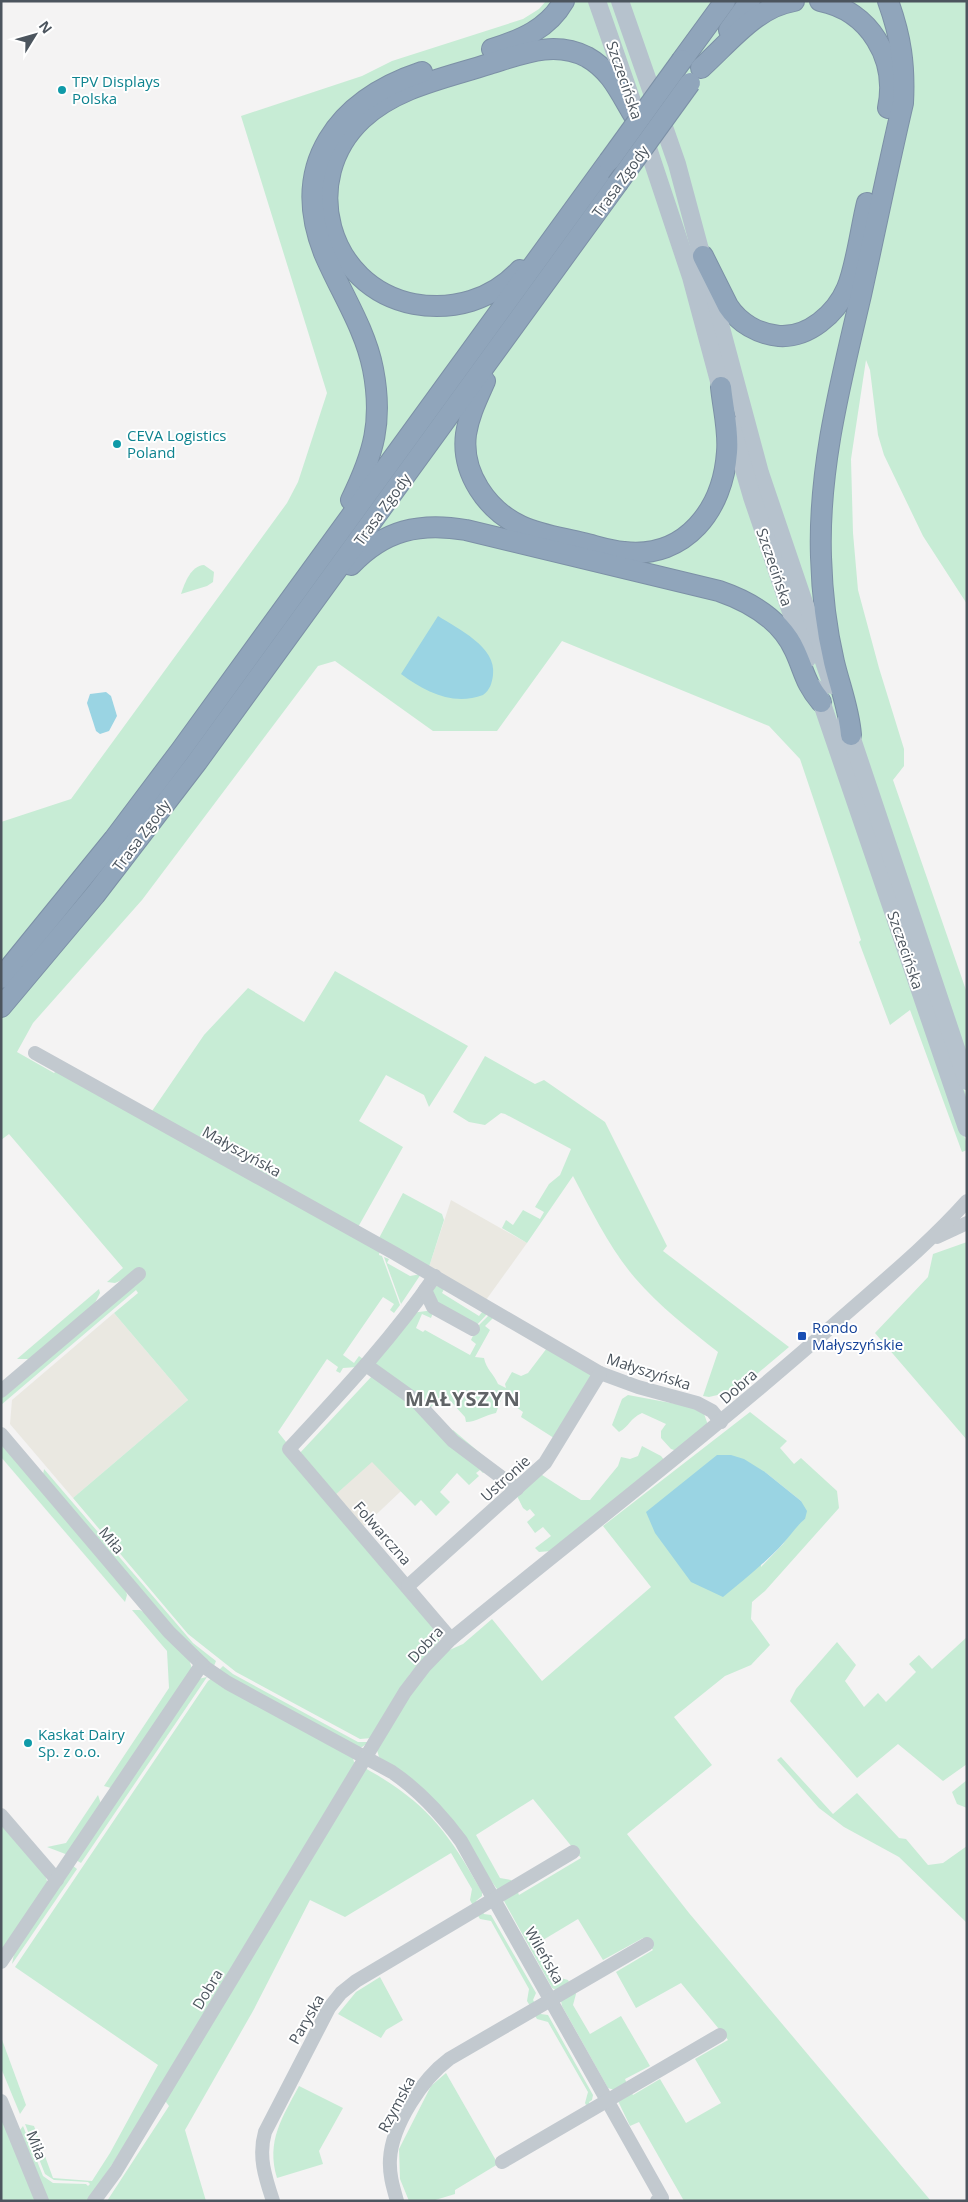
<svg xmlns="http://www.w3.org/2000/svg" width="968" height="2202" viewBox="0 0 968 2202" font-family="'Open Sans',sans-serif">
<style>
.commercial{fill:#eae8e1}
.green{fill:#c7ecd5;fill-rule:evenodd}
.water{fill:#9ad4e3}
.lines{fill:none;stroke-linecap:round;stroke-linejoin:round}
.highway-casing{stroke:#7c90a6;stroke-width:22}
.minor{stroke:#c2c9cf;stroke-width:14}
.major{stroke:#b6c2cd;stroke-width:18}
.highway{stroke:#90a5bb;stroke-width:20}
.highway-bridge-casing{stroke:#7c90a6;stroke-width:22;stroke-linecap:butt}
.highway-bridge{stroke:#90a5bb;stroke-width:20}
.culture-dot{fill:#0f9aa8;stroke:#fff;stroke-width:2}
.transit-dot{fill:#1a4fb4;stroke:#fff;stroke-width:2}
.labels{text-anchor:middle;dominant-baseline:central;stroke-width:4;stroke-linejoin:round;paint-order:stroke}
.street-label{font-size:15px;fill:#4c555e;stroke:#fff}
.culture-label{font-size:15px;fill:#0d838f;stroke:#fff;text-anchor:start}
.transit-label{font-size:15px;fill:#164399;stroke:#fff;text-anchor:start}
.district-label{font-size:20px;font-weight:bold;letter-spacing:1px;fill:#606366;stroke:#fff}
</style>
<rect width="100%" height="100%" fill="#f4f3f3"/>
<g class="commercial">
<polygon points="451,1200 527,1243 486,1300 429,1267"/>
<polygon points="114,1313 188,1400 73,1498 10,1424 12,1400"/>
<polygon points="372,1461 401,1491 363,1527 334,1496"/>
</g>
<g class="green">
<polygon points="546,1 967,1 967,604 923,536 884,455 878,435 870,370 866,360 851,459 853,533 858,590 879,668 904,749 904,766 893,780 967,993 967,1064 906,922 967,1097 967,1112 936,1055 967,1144 967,1150 962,1152 910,1010 890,1025 859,942 861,940 800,759 769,726 562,641 497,731 433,731 335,661 318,666 142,900 33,1023 17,1052 54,1073 57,1070 380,1250 379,1255 382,1256 400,1305 394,1313 390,1310 394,1304 383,1297 343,1355 354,1363 359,1356 363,1359 357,1367 343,1368 340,1373 336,1371 338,1367 327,1359 278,1432 439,1633 439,1641 410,1674 372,1738 360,1739 236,1672 188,1634 73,1498 188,1400 114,1313 138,1293 136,1290 1,1405 1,1397 122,1280 115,1283 107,1282 123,1268 9,1134 1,1140 1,822 71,799 287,503 298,482 327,393 241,116 362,76 392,61 523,19 539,9"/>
<path d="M204 565 214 572 213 582 207 586 181 594C185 582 191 566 204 565Z"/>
<polygon points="335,971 468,1046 429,1107 424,1095 386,1075 359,1121 403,1147 357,1229 150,1114 204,1035 248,988 304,1022"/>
<path d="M485 1056 535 1084 544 1080 605 1122 667 1246 663 1251 789 1347 745 1384 747 1388 709 1397 703 1396 718 1352C690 1330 659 1306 635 1278 610 1249 591 1210 573 1176L527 1243 502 1228 506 1220 513 1225 523 1210 540 1219 544 1212 535 1207 549 1184 560 1175 571 1149 505 1114 501 1113 485 1125 469 1122 453 1112Z"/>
<polygon points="403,1193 442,1214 444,1220 429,1267 378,1240"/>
<polygon points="967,1242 967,1440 875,1333 928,1277 933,1254"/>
<polygon points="384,1257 389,1259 387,1263 410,1276 421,1274 401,1304"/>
<polygon points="436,1286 445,1287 442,1293 479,1316 483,1311 488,1313 475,1327 434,1305 430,1291"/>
<polygon points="99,1289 100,1293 94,1305 30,1359 17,1359"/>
<path d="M434 1310 431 1318 422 1314 416 1328 423 1332 425 1330 470 1355 476 1344 471 1340 477 1327 490 1314 494 1317 485 1326 490 1330 475 1357 484 1358C486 1369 494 1374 498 1384L506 1388 505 1384 512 1372 521 1376 528 1373 547 1348 594 1376 557 1440 521 1417 523 1412 502 1397 496 1413C485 1415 476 1422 466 1422L465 1417 444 1394 430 1408 451 1432 453 1430 499 1469 519 1482 516 1484 454 1438 427 1409 370 1363 411 1313Z"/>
<polygon points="373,1375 424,1413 487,1470 483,1473 480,1470 476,1473 479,1476 469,1485 457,1473 440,1492 450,1502 436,1516 421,1500 415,1506 372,1462 334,1496 298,1455"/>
<path d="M628 1395 698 1408 703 1411 708 1425 677 1451 671 1449 661 1438V1431L666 1424 642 1413C629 1419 630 1426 619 1432L612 1425 622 1399Z"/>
<path d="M750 1412 787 1441 780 1448 794 1464 801 1458 837 1491 839 1508 765 1591 752 1602 751 1619 770 1645 751 1665 725 1676 674 1717 712 1765 627 1834 689 1913 931 2201H684L639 2122 630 2126 618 2101 630 2090 633 2095 660 2079 686 2123 721 2103 695 2059 728 2040 681 1983 636 2008 616 1972 653 1950 643 1938 603 1960 578 1919 538 1943 557 1977 568 1980 570 1984 556 1990 552 1988 504 1901 505 1898 517 1890 519 1895 581 1858 533 1799 476 1835 500 1878 511 1880 513 1884 499 1890 497 1889 426 1791 379 1757 377 1750 415 1687 445 1652 463 1644 492 1619 542 1681 651 1587 603 1526ZM765 1472 801 1501 805 1519 797 1524 783 1544 761 1567Z"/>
<polygon points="1,1443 125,1588 127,1595 125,1602 1,1457"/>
<polygon points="642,1446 661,1456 665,1461 551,1551 539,1552 535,1548 551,1536 543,1527 535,1533 527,1522 535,1515 530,1509 527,1511 523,1508 516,1494 539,1473 581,1500 590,1500 618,1466 621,1457 630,1459 638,1456"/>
<polygon points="44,1469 193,1643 216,1661 214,1666 190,1647 43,1475"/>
<polygon points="132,1610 140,1610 147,1614 189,1659 192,1669 111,1788 104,1786 169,1688 167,1651"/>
<polygon points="967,1637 967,1764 943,1781 898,1744 857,1778 790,1701 796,1689 837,1642 856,1665 845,1681 864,1707 878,1693 886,1702 916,1672 909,1664 919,1655 932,1669"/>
<polygon points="223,1666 233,1674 358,1742 369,1742 362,1747 357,1747 230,1678 219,1670"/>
<polygon points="207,1677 81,1863 76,1860 198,1679"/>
<path d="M212 1678 353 1758 354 1762C423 1799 444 1825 482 1892V1896L476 1901 478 1904 473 1906 470 1900 472 1889 451 1853 345 1917 310 1900 253 2011 185 2130 206 2201H107L169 2106 159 2093 88 2201H48L20 2130 23 2126 43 2176 53 2183 86 2184 88 2186 90 2184 88 2182 54 2180 45 2174 25 2124 34 2126 53 2178 92 2181 110 2153 158 2065 15 1967 208 1681Z"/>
<polygon points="781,1757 833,1814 857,1793 899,1838 906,1839 928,1865 943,1863 967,1846 967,1923 899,1857 844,1827 819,1808 777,1760"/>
<polygon points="967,1780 967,1808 957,1804 952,1792"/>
<polygon points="98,1795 101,1804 68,1855 47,1847 66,1843"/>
<polygon points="1,1823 45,1875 48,1884 1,1953"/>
<polygon points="72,1865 77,1869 12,1964 14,1954"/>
<polygon points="482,1911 484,1914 491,1915 536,1993 533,2000 535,2003 530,2006 527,2001 529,1989 491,1921 480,1919 477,1914"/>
<polygon points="380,1977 403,2020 386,2030 381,2038 338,2014 356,1992"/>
<polygon points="574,1990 576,1994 573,2005 590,2034 621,2016 650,2066 625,2079 627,2084 614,2090 608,2088 562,2006 561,2001"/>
<polygon points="539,2011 541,2014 548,2015 593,2095 592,2100 589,2102 590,2105 587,2107 585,2103 588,2092 548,2022 537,2019 534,2014"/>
<polygon points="1,2037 26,2105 20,2114 1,2068"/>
<polygon points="446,2073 498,2164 455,2190 455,2194 432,2201 409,2201 400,2179 399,2149 431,2086"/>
<path d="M299 2086 343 2108 319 2151 323 2164 277 2178C266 2141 282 2118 299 2086Z"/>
<polygon points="1,2116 37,2201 1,2201"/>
</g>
<g class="water">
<path d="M438 616C458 629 497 647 493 675 492 683 490 690 483 695 453 706 425 692 401 674Z"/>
<polygon points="106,692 111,696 117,716 109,731 100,734 96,731 87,703 90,694"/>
<path d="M717 1455H731L744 1459 765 1472 801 1501 807 1511 805 1519C795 1527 789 1538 779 1548 761 1566 742 1582 723 1597L691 1582 655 1533 646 1512Z"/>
</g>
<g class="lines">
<g class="highway-casing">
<g id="highway">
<path d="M820 1C870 11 898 59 888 108"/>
<polyline points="729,30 750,1"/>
<path d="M492 49C521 40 548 29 564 1"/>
<polyline points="682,60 725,1"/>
<path d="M701 68C729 43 756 7 794 1"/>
<path d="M703 256 728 306C739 323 758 334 779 336 808 338 836 314 847 288 856 267 861 227 867 203"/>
<path d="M520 270C492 300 453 311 414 304 327 287 298 179 362 119 396 87 446 78 489 64 522 54 554 40 587 57 616 73 624 104 642 128"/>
<path d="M485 381C477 399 469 415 466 434 461 473 487 510 521 526 540 535 563 538 583 543 596 546 610 551 624 552 686 559 723 509 727 452 729 431 723 408 721 387"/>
<path d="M351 500C374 453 383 421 373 369 365 328 340 291 324 253 289 164 338 100 422 72"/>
<path d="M351 565C384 530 420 522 466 530L719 591C751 602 781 620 795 651 805 673 805 683 821 702"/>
<path d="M851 735C849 709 840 687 834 662 826 628 822 591 821 557 818 468 841 381 861 295 875 231 888 167 903 103 905 65 901 37 888 1"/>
<polyline points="1,978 114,839 181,750 609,161"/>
<polyline points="1,1007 95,895 197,762 617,184"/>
</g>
</g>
<g class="minor">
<polyline points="35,1053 394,1253 600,1373 638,1387 697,1403 712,1411 721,1422"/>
<polyline points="937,1237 967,1223"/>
<path d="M435 1276C392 1339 340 1394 289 1449L451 1639"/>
<polyline points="425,1290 433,1307 473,1329"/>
<polyline points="366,1365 415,1400 453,1441 517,1489"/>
<polyline points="1,1391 139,1274"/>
<path d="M1 1434 169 1632 206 1668 228 1683 392 1772C420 1791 441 1814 461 1841L662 2198 657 2201"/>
<polyline points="408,1586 545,1463 600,1373"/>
<polyline points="1,1815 57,1880"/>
<polyline points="1,1962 202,1664"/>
<polyline points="1,2101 42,2201"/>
<polyline points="502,2162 720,2035"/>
<path d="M94 2201 116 2171 405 1692 424 1667 451 1639C578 1535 708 1435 831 1327 877 1286 926 1247 967 1201"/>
<path d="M273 2201C265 2177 258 2156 265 2132L329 2008 341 1993 356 1981 573 1852"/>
<path d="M397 2201C393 2187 389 2174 390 2159 392 2125 422 2079 449 2059L647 1944"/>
</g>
<g class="major">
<polyline points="597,1 633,104"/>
<polyline points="620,1 677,164 760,473 832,685"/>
<polyline points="643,133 691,277 724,400"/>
<polyline points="731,425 752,497 807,659"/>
<polyline points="817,689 967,1128"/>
<polyline points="846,721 967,1081"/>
</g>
<use href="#highway" class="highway"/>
<g class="highway-bridge-casing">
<g id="highway-bridge">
<polyline points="609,161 682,60"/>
<polyline points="617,184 690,83"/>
</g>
</g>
<use href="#highway-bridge" class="highway-bridge"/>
</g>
<g class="culture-dot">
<circle cx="62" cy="90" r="5"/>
<circle cx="117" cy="444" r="5"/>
<circle cx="28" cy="1743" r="5"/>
</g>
<rect class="transit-dot" x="797" y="1331" width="10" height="10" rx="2.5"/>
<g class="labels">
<g class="street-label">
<text transform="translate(625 80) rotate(71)">Szczecińska</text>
<text transform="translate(620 181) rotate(-54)">Trasa Zgody</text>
<text transform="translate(382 509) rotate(-54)">Trasa Zgody</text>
<text transform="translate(775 567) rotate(71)">Szczecińska</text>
<text transform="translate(141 835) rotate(-53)">Trasa Zgody</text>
<text transform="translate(906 950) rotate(71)">Szczecińska</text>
<text transform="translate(242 1151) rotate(29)">Małyszyńska</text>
<text transform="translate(649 1371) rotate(18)">Małyszyńska</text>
<text transform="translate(738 1386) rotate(-41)">Dobra</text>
<text transform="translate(505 1478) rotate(-42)">Ustronie</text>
<text transform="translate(383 1533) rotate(49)">Folwarczna</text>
<text transform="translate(112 1540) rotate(50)">Miła</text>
<text transform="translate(425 1644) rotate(-47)">Dobra</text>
<text transform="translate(545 1955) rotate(60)">Wileńska</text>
<text transform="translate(207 1989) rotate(-59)">Dobra</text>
<text transform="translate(306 2019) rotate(-60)">Paryska</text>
<text transform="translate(396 2104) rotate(-62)">Rzymska</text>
<text transform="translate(37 2145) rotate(68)">Miła</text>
</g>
<g class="culture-label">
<text x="72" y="81">TPV Displays<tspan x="72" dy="17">Polska</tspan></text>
<text x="127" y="435">CEVA Logistics<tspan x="127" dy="17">Poland</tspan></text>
<text x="38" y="1734">Kaskat Dairy<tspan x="38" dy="17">Sp. z o.o.</tspan></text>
</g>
<g class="transit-label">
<text x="812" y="1327">Rondo<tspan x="812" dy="17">Małyszyńskie</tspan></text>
</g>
<g class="district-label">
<text x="463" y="1398">MAŁYSZYN</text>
</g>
</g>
<rect width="968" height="2202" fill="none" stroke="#4c555e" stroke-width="5"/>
<g transform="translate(35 35) rotate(53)" stroke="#ffffff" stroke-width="4" paint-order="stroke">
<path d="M0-4L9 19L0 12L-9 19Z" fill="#4c555e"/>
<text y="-8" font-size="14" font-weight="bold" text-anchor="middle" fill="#4c555e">N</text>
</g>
</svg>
